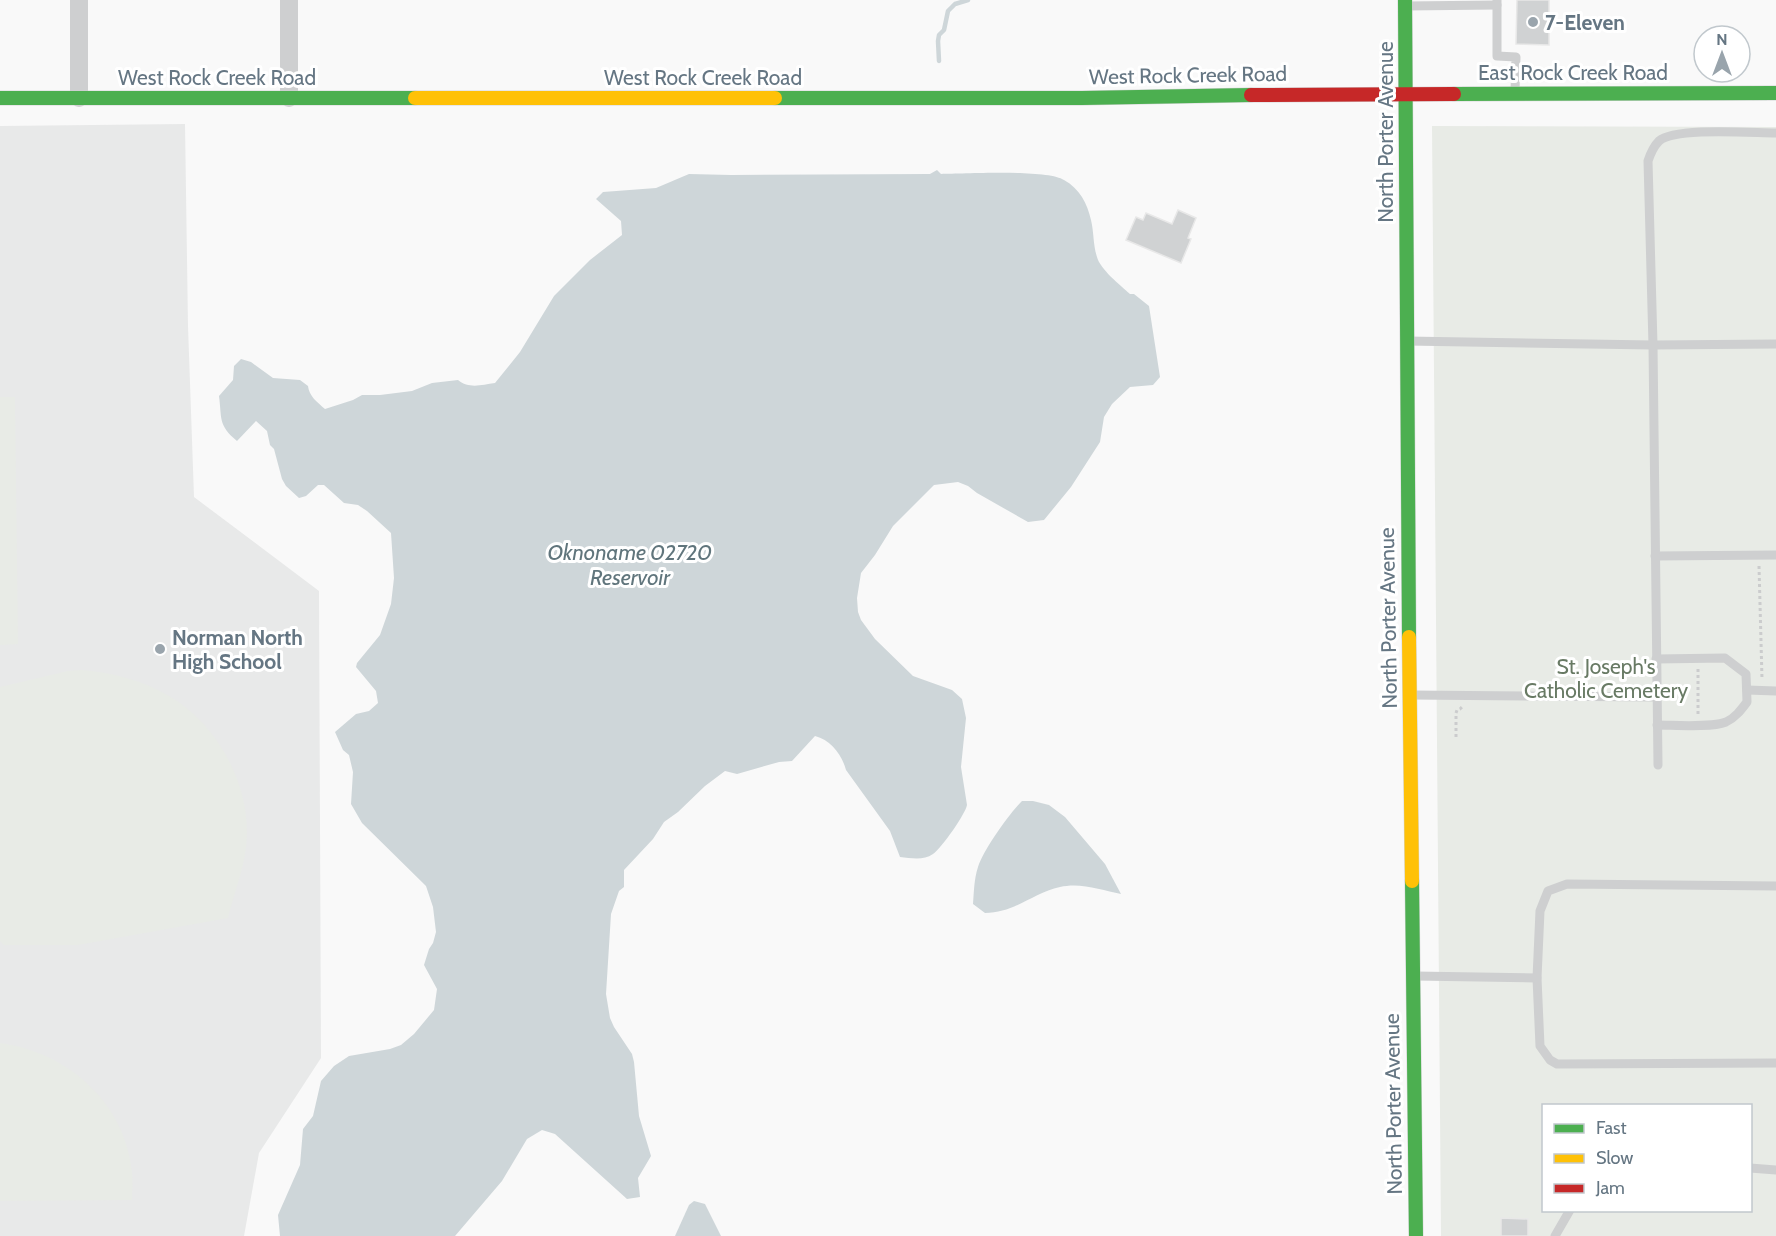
<svg xmlns="http://www.w3.org/2000/svg" width="1776" height="1236" viewBox="0 0 1776 1236" font-family="Cabin,sans-serif">
<style>
.built{fill:#e8e9e9}
.green{fill:#e8ebe6;fill-rule:evenodd}
.water{fill:#ced6d9}
.lines{fill:none;stroke-linecap:round;stroke-linejoin:round}
.stream{stroke:#ced6d9;stroke-width:4.5}
.building{fill:#d0d2d3;stroke:#e8e8e8;stroke-width:1.5}
.fast-casing{stroke:#d5d6d7;stroke-width:15}
.slow-casing{stroke:#d5d6d7;stroke-width:15}
.jam-casing{stroke:#d5d6d7;stroke-width:15}
.path{stroke:#cbcccd;stroke-width:3;stroke-dasharray:3 3;stroke-linecap:butt}
.lane{stroke:#cecfd0;stroke-width:9}
.street{stroke:#cecfd0;stroke-width:18}
.fast{stroke:#4caf50;stroke-width:14}
.slow{stroke:#ffc107;stroke-width:14}
.jam{stroke:#c62828;stroke-width:14}
.poi-dot{fill:#99a4ac;stroke:#fff;stroke-width:2}
.labels{text-anchor:middle;dominant-baseline:central;stroke-width:6;stroke-linejoin:round;paint-order:stroke}
.poi-label{font-size:21px;font-weight:bold;fill:#657683;stroke:#fff;text-anchor:start}
.street-label{font-size:21px;fill:#657683;stroke:#fff}
.park-label{font-size:21px;fill:#687a64;stroke:#fff}
.water-label{font-size:22px;font-style:italic;fill:#60757c;stroke:#fff}
</style>
<rect width="100%" height="100%" fill="#f9f9f9"/>
<polygon class="built" points="185,124 188,326 194,497 319,591 321,1058 259,1153 244,1236 0,1236 0,126"/>
<g class="green">
<path d="M1432 126 1776 127V1236H1441ZM1544 1106H1750V1210H1544Z"/>
<polygon points="0,397 15,397 18,644 0,645"/>
<path d="M82 670C113 673 142 680 169 696 219 725 253 789 246 847 244 868 233 897 228 918L78 945H4L0 941V687L68 671Z"/>
<path d="M0 1043C67 1052 125 1102 132 1172 133 1181 132 1190 132 1200L0 1201Z"/>
</g>
<g class="water">
<path d="M937 170 941 174C965 174 1047 169 1064 180 1080 189 1087 203 1091 220 1094 232 1093 245 1097 257 1100 269 1120 285 1130 294H1134L1149 306 1160 377 1153 385 1130 387 1112 404 1104 417 1100 442 1071 487 1044 520 1028 522 977 493 968 486 958 482 934 485 893 526 875 555 861 573 857 598 858 612 861 620 875 639 913 676 952 690 962 699 966 718 961 767 967 805C966 813 941 849 933 854 923 861 911 858 900 857L890 831 846 770C842 755 831 740 815 736L792 761 779 762 737 774 725 771 705 786 678 812 664 822 653 839 624 870V887L619 891 611 914 606 994 610 1018 614 1027 632 1054 634 1062 639 1116 651 1156 638 1178 640 1197 627 1199 555 1134 542 1130 527 1139 502 1181 455 1236H280L278 1215 300 1165 303 1129 313 1116 321 1081 334 1066 349 1056 390 1049 401 1045 414 1034 434 1010 437 989 424 965 429 949 433 943 436 932 433 907 426 886 362 823 351 804 353 772 349 755 343 750 335 732 356 714 369 711 378 703 376 691 356 667 357 663 380 635 391 604 394 578 391 533 367 511 358 505 344 503 324 485H318L306 496 299 498 286 486 282 479 274 449 270 445 267 431 256 421 237 441C218 425 222 419 219 396L233 380 234 366 241 359 251 362 273 378 300 380 308 386C309 396 317 402 325 409L353 400 362 395H380L412 391 432 383 458 380C469 389 481 385 495 383L520 352 554 296 590 260 622 235 621 221 596 199 603 192 656 188 689 174 731 175 930 174Z"/>
<path d="M1022 801H1033L1049 805 1065 817 1105 864 1121 894C1102 890 1080 882 1060 887 1033 893 1014 913 985 913L973 904C974 892 974 879 978 867 984 849 1009 814 1022 801Z"/>
<polygon points="694,1201 705,1204 721,1236 675,1236 689,1205"/>
</g>
<g class="lines">
<polyline class="stream" points="939,61 938,41 939,35 944,30 948,11 955,4 968,0"/>
</g>
<g class="building">
<polygon points="1517,0 1549,0 1549,45 1516,44"/>
<polygon points="1178,210 1196,218 1188,238 1191,239 1181,263 1126,240 1136,217 1143,220 1146,213 1172,224"/>
<polygon points="1501,1218 1528,1219 1528,1236 1501,1236"/>
</g>
<g class="lines">
<g class="fast-casing">
<g id="fast">
<polyline points="1405,0 1409,637"/>
<polyline points="1454,94 1776,93"/>
<polyline points="0,98 415,98"/>
<polyline points="775,98 1082,98 1251,95"/>
<polyline points="1412,881 1416,1236"/>
</g>
</g>
<g class="slow-casing">
<g id="slow">
<polyline points="415,98 775,98"/>
<polyline points="1409,637 1412,881"/>
</g>
</g>
<g class="jam-casing">
<polyline id="jam" points="1251,95 1454,94"/>
</g>
<g class="path">
<polyline points="1759,566 1762,679"/>
<polyline points="1698,714 1698,669"/>
<polyline points="1456,737 1456,713 1457,710 1460,709 1463,706"/>
</g>
<g class="lane">
<polyline points="1497,0 1497,56 1516,57 1515,91"/>
<polyline points="1406,6 1497,5"/>
<polyline points="1407,341 1653,345 1776,344"/>
<polyline points="1655,556 1776,555"/>
<path d="M1656 659 1725 658 1746 674 1747 702C1741 710 1735 718 1726 722 1711 728 1674 725 1657 725"/>
<polyline points="1747,690 1776,691"/>
<polyline points="1410,695 1657,697"/>
<path d="M1658 765 1653 345 1648 161C1650 155 1654 146 1659 141 1675 127 1752 133 1776 133"/>
<polyline points="1776,886 1567,884 1548,891 1540,911 1537,978 1540,1046 1550,1060 1557,1064 1776,1063"/>
<polyline points="1415,976 1537,978"/>
<polyline points="1750,1168 1776,1170"/>
<polyline points="1555,1236 1570,1210"/>
</g>
<g class="street">
<polyline points="79,98 79,0"/>
<polyline points="289,98 289,0"/>
</g>
<use href="#fast" class="fast"/>
<use href="#slow" class="slow"/>
<use href="#jam" class="jam"/>
</g>
<g class="poi-dot">
<circle cx="1533" cy="22" r="6"/>
<circle cx="160" cy="649" r="6"/>
</g>
<g class="labels">
<g class="poi-label">
<text x="1545" y="22">7-Eleven</text>
<text x="172" y="637">Norman North<tspan x="172" dy="24">High School</tspan></text>
</g>
<g class="street-label">
<text x="1573" y="72">East Rock Creek Road</text>
<text transform="translate(1188 75) rotate(-1)">West Rock Creek Road</text>
<text x="217" y="77">West Rock Creek Road</text>
<text x="703" y="77">West Rock Creek Road</text>
<text transform="translate(1385 132) rotate(-90)">North Porter Avenue</text>
<text transform="translate(1388 618) rotate(-91)">North Porter Avenue</text>
<text transform="translate(1393 1104) rotate(-91)">North Porter Avenue</text>
</g>
<g class="park-label">
<text x="1606" y="666">St. Joseph's<tspan x="1606" dy="24">Catholic Cemetery</tspan></text>
</g>
<g class="water-label">
<text x="630" y="552">Oknoname 02720<tspan x="630" dy="25">Reservoir</tspan></text>
</g>
</g>
<rect x="1542" y="1104" width="210" height="108" fill="#ffffff" stroke="#c1c8cd" stroke-width="1.5"/>
<rect x="1554" y="1124" width="30" height="9" fill="#4caf50" stroke="#c1c8cd" stroke-width="1.5"/>
<text x="1596" y="1134" font-size="18" fill="#657683">Fast</text>
<rect x="1554" y="1154" width="30" height="9" fill="#ffc107" stroke="#c1c8cd" stroke-width="1.5"/>
<text x="1596" y="1164" font-size="18" fill="#657683">Slow</text>
<rect x="1554" y="1184" width="30" height="9" fill="#c62828" stroke="#c1c8cd" stroke-width="1.5"/>
<text x="1596" y="1194" font-size="18" fill="#657683">Jam</text>
<g transform="translate(1722 54)"><circle r="28" fill="#ffffff" stroke="#c1c8cd" stroke-width="1.5"/>
<path d="M0-4.5L10 22L0 15L-10 22Z" fill="#99a4ac"/>
<text y="-9" font-size="16" font-weight="bold" text-anchor="middle" fill="#657683">N</text>
</g>
</svg>
